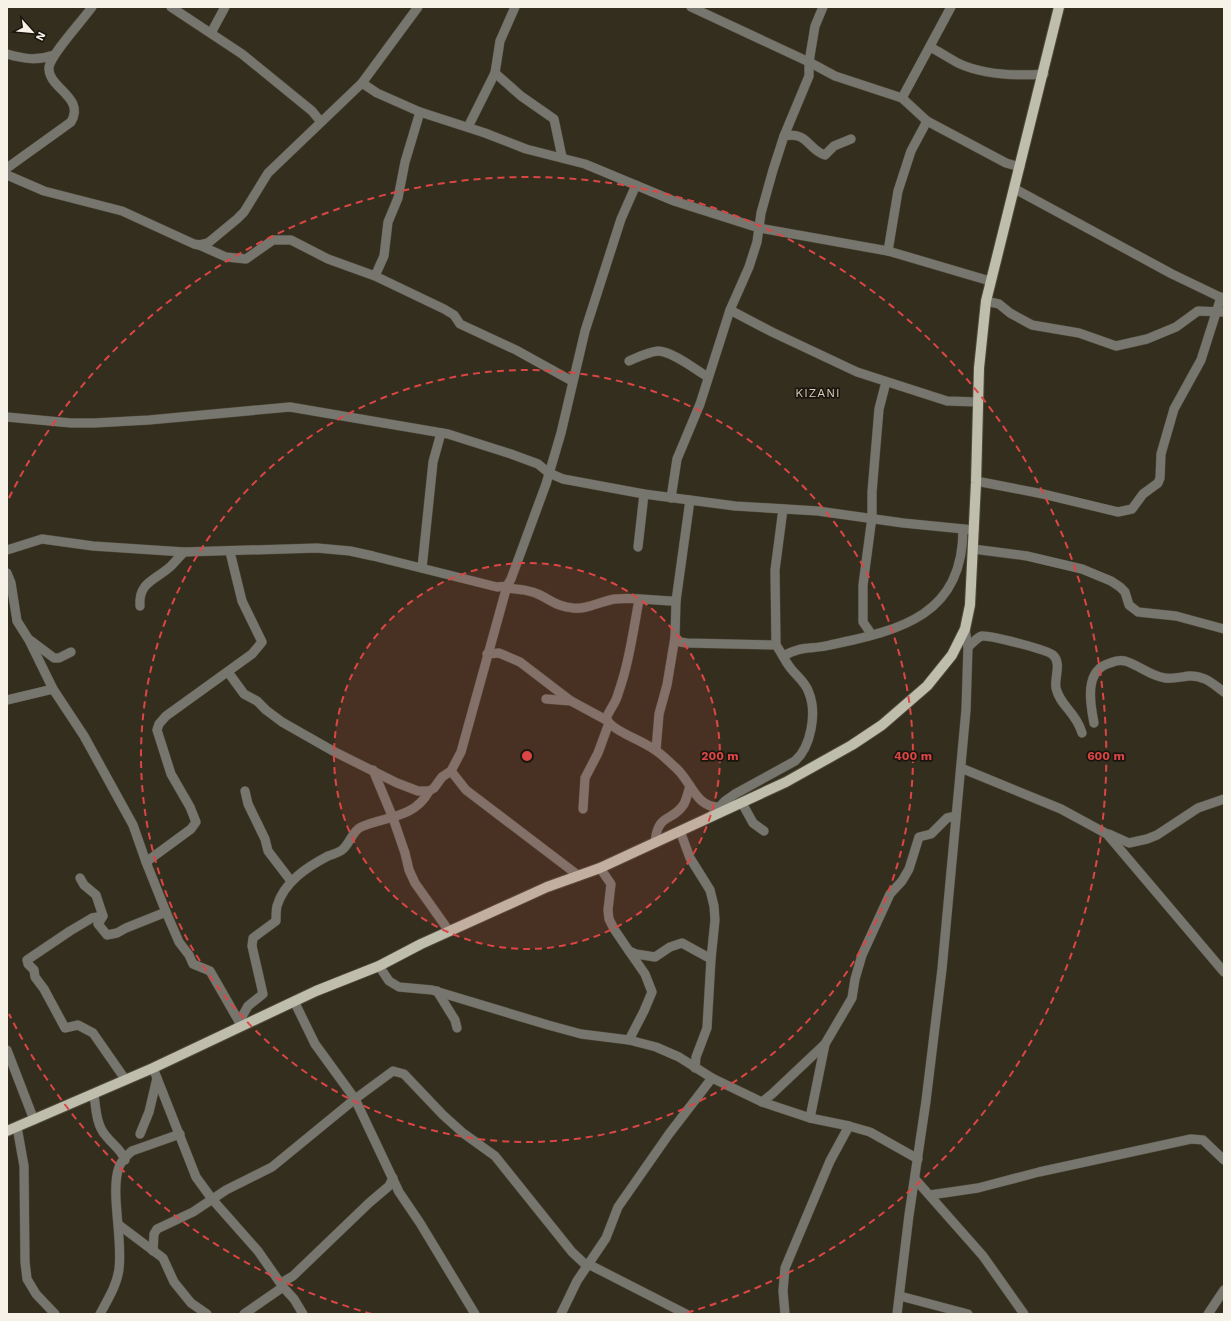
<svg xmlns="http://www.w3.org/2000/svg" width="1231" height="1321" viewBox="0 0 1231 1321" font-family="'Work Sans',sans-serif">
<style>
.lines{fill:none;stroke-linecap:round;stroke-linejoin:round}
.minor-casing{stroke:#4f493a;stroke-width:10}
.major-casing{stroke:#4f493a;stroke-width:12}
.minor{stroke:#77766e;stroke-width:9}
.major{stroke:#bfbead;stroke-width:10}
.ring{fill:none;stroke:#db4645;stroke-width:2;stroke-dasharray:7 5}
.labels{text-anchor:middle;dominant-baseline:central;stroke-width:3.5;stroke-linejoin:round;paint-order:stroke}
.quarter-label{font-size:12px;letter-spacing:1px;fill:#d9d0bc;stroke:#19160f}
.centre{fill:#db4645;stroke:#19160f;stroke-width:2}
.ring-label{font-size:12px;text-anchor:middle;font-weight:bold;fill:#db4645;stroke:#19160f;stroke-width:3.5;stroke-linejoin:round;paint-order:stroke}
</style>
<rect width="100%" height="100%" fill="#342e1e"/>
<g class="lines">
<g class="minor-casing">
<g id="minor">
<polyline points="171,7 242,54 312,111 321,122"/>
<polyline points="691,7 809,62 809,76 784,136"/>
<polyline points="823,7 815,26 809,62 835,76 902,98 927,121 1006,163 1020,167"/>
<polyline points="211,33 225,7"/>
<path d="M930 47C940 52 950 59 960 64 985 75 1017 76 1044 74"/>
<path d="M7 54C24 59 37 61 54 55"/>
<polyline points="495,73 521,96 554,119 562,157"/>
<polyline points="362,83 377,93 420,112 485,133 526,149 585,164 674,201 759,228 888,251 990,281"/>
<polyline points="902,98 951,7"/>
<polyline points="468,127 495,73 500,41 515,7"/>
<path d="M7 168 71 122C86 97 47 88 49 67 51 54 83 20 92 7"/>
<polyline points="7,175 44,191 122,211 194,244 199,245 208,243 237,219 244,212 268,173 362,83 418,7"/>
<polyline points="1015,189 1172,274 1224,299"/>
<polyline points="199,245 226,257 246,259 273,240 291,240 328,259 375,276 444,309 454,315 460,324 516,350 572,381"/>
<polyline points="888,251 898,191 911,151 927,121"/>
<polyline points="375,276 384,256 388,222 398,198 405,162 420,112"/>
<polyline points="986,301 999,304 1010,313 1032,325 1079,333 1116,346 1147,339 1176,327 1198,311 1222,312"/>
<polyline points="730,310 772,332 857,372 947,401 978,402"/>
<path d="M629 361C638 357 648 352 658 351 672 351 696 370 708 377"/>
<polyline points="7,417 71,423 94,423 149,420 290,407 448,434 511,454 538,464 549,473 563,479 644,494 735,506 818,511 903,523 974,530"/>
<polyline points="976,481 1043,494 1118,512 1132,509 1143,494 1158,483 1160,478 1161,454 1174,409 1201,360 1221,297"/>
<path d="M671 498 677 459 700 404 730 310 749 267 757 242 761 213 773 170 784 136C808 131 808 150 825 155L834 146 851 139"/>
<polyline points="638,547 644,494"/>
<polyline points="973,549 1027,556 1082,569 1111,581 1120,587 1125,592 1129,605 1138,612 1176,616 1224,629"/>
<polyline points="7,550 42,539 93,546 184,552 317,548 350,551 373,556 497,587 507,586 511,579 546,484 561,433 585,331 621,219 636,185"/>
<polyline points="422,568 433,462 441,433"/>
<polyline points="7,573 11,583 17,621 29,640 53,689 84,736 133,825 146,862 166,912 179,942 189,955 193,964 210,971 241,1025"/>
<path d="M506 588C519 589 531 590 542 596 553 602 560 607 573 608 586 610 601 601 615 599 635 597 656 601 676 601"/>
<path d="M639 600C633 632 629 663 618 694 616 703 609 710 606 719 614 732 642 740 655 750 663 755 669 762 676 768 691 781 696 808 719 807"/>
<path d="M140 606C138 582 156 580 171 566 175 562 179 557 184 552"/>
<polyline points="872,635 863,622 863,585 872,517 872,492 879,409 886,382"/>
<path d="M675 637 680 642 687 643 776 645C781 652 784 659 789 666 795 675 806 682 809 693 817 713 811 747 795 761L735 794 725 801 711 816"/>
<polyline points="30,640 54,658 59,658 71,652"/>
<polyline points="776,645 775,570 783,509"/>
<path d="M968 647C972 644 977 637 982 636 990 635 1048 650 1053 655 1062 663 1054 678 1056 688 1060 706 1076 712 1082 733"/>
<polyline points="487,654 499,653 520,662 571,701"/>
<path d="M783 656C803 645 810 650 830 645 902 630 963 615 963 529"/>
<polyline points="228,672 244,694 257,701 266,710 282,722 333,751 397,783 418,791 429,791 434,788 442,777 451,771 461,752 507,586"/>
<polyline points="546,699 571,701 608,721"/>
<polyline points="7,700 53,689"/>
<path d="M1094 723C1090 703 1084 670 1110 663 1115 661 1120 660 1125 661 1139 665 1150 676 1165 678 1173 679 1181 677 1189 676 1204 675 1213 684 1224 692"/>
<polyline points="656,750 659,714 667,685 675,637 676,601 690,500"/>
<polyline points="961,768 1061,809 1107,834 1224,972"/>
<polyline points="373,770 393,818 405,853 409,870 415,883 449,931"/>
<polyline points="451,771 466,790 579,876"/>
<polyline points="245,791 248,804 265,839 268,851 291,881"/>
<polyline points="742,803 753,823 764,831"/>
<polyline points="583,809 585,778 598,753 609,723"/>
<polyline points="680,831 690,858 710,890 714,906 715,920 711,959 707,1028 696,1057 695,1068"/>
<polyline points="1109,834 1129,843 1147,839 1157,835 1198,808 1224,799"/>
<path d="M655 842C658 812 672 823 684 804 687 798 688 792 690 786"/>
<polyline points="146,862 191,829 196,822 190,807 171,774 157,730 159,724 166,716 252,654 262,642 242,601 230,552"/>
<polyline points="600,868 611,884 608,910 609,919 614,929 629,951 636,954 655,957 670,947 682,943 711,959"/>
<polyline points="80,878 84,885 96,895 103,916 98,924 107,935 117,933 126,928 166,912"/>
<polyline points="103,916 92,918 70,931 27,960 28,964 34,970 35,977 44,989 65,1028 78,1025 93,1033 125,1079"/>
<polyline points="379,966 389,981 399,987 432,990 548,1025 581,1034 629,1040 656,1047 679,1057 712,1078 762,1102 810,1118 849,1126 870,1132 918,1159"/>
<polyline points="437,991 455,1020 457,1028"/>
<polyline points="294,1001 315,1044 355,1099 399,1192 420,1223 475,1314"/>
<path d="M239 1022 248 1006 263 994 252 946 253 938 276 921C276 916 276 910 277 906 284 882 307 867 328 856 333 854 338 853 342 850 350 844 352 831 361 827 385 816 414 819 429 791"/>
<polyline points="629,1040 644,1011 652,992 645,974 629,951"/>
<polyline points="7,1050 34,1120"/>
<polyline points="153,1068 196,1177 212,1199 258,1251 283,1287 294,1299 303,1314"/>
<path d="M94 1095C96 1108 96 1125 106 1136 113 1145 121 1149 125 1160"/>
<polyline points="762,1102 772,1094 825,1044"/>
<polyline points="810,1118 825,1044 852,998 855,979 862,955 890,894 902,881 909,869 919,837 931,834 947,818 956,816"/>
<polyline points="17,1127 24,1166 25,1262 27,1279 36,1294 55,1314"/>
<polyline points="140,1134 149,1112 157,1078"/>
<polyline points="915,1179 983,1256 1024,1314"/>
<polyline points="930,1195 978,1188 1039,1172 1191,1139 1203,1140 1224,1160"/>
<polyline points="119,1225 163,1258 174,1282 191,1303 207,1314"/>
<polyline points="153,1251 154,1234 157,1229 193,1212 226,1190 272,1167 355,1099 393,1071 404,1074 443,1115 463,1133 495,1156 572,1252 587,1266"/>
<polyline points="588,1264 686,1314"/>
<polyline points="281,1283 293,1276 369,1203 389,1186 393,1178"/>
<polyline points="900,1296 968,1314"/>
<path d="M100 1314C108 1299 117 1285 119 1269 123 1238 110 1192 119 1167 121 1162 127 1155 132 1151L180 1134"/>
<polyline points="244,1314 283,1287"/>
<polyline points="561,1314 577,1281 606,1238 618,1207 669,1134 712,1078"/>
<polyline points="785,1314 783,1291 785,1268 830,1161 849,1126"/>
<polyline points="897,1314 909,1215 926,1101 942,969 966,710 968,647 965,629"/>
<polyline points="1208,1314 1224,1290"/>
</g>
</g>
<g class="major-casing">
<polyline id="major" points="7,1131 153,1068 316,991 379,966 421,944 547,887 600,868 786,782 852,745 882,725 927,686 952,655 965,629 970,605 976,483 979,368 986,301 1059,7"/>
</g>
<use href="#minor" class="minor"/>
<use href="#major" class="major"/>
</g>
<circle cx="527" cy="756" r="193" fill="#db4645" fill-opacity=".12"/>
<g class="ring">
<circle cx="527" cy="756" r="193"/>
<circle cx="527" cy="756" r="386"/>
<path d="M372 1314A579 579 0 0 1 9 1014M9 498A579 579 0 1 1 682 1314"/>
</g>
<g class="labels">
<g class="quarter-label">
<text x="818" y="393">KIZANI</text>
</g>
</g>
<circle cx="527" cy="756" r="6" class="centre"/>
<g class="ring-label">
<text x="720" y="760">200 m</text>
<text x="913" y="760">400 m</text>
<text x="1106" y="760">600 m</text>
</g>
<rect width="1231" height="1321" fill="none" stroke="#f7f2e8" stroke-width="16"/>
<g transform="translate(32 32) rotate(117)" stroke="#19160f" stroke-width="3" paint-order="stroke">
<path d="M0-3L7 15L0 10L-7 15Z" fill="#f7f2e8"/>
<text y="-6" font-size="11" font-weight="bold" text-anchor="middle" fill="#f7f2e8">N</text>
</g>
</svg>
